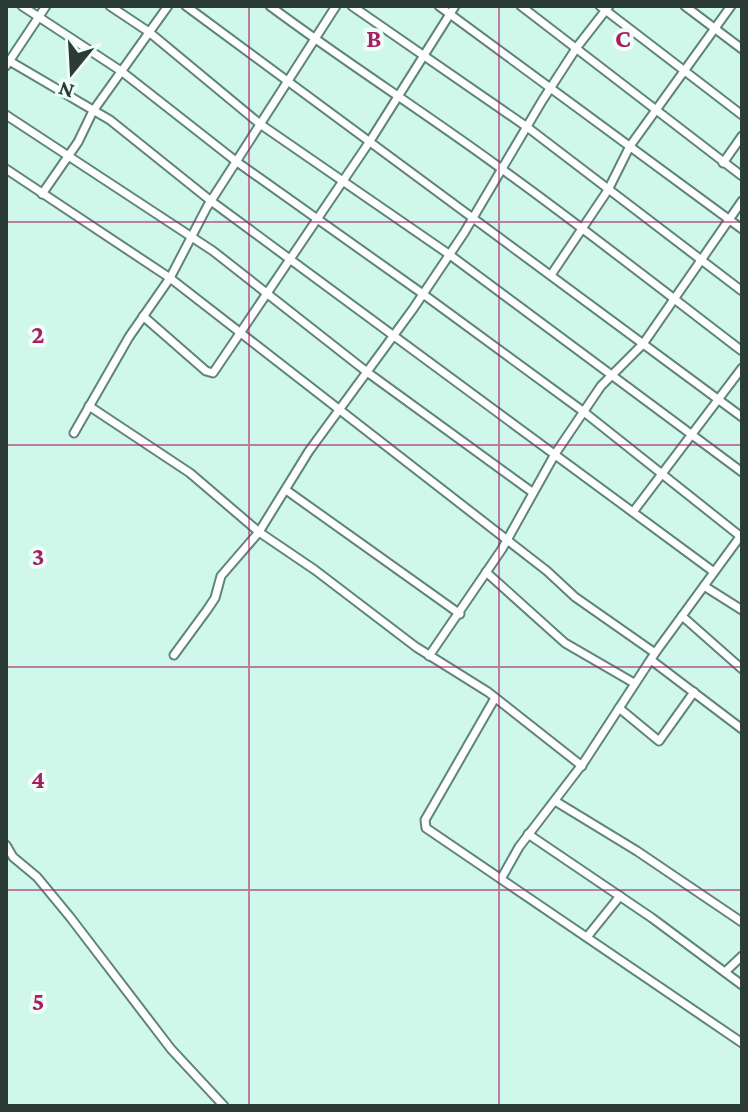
<svg xmlns="http://www.w3.org/2000/svg" width="748" height="1112" viewBox="0 0 748 1112" font-family="'Crimson Pro',serif">
<style>
.lines{fill:none;stroke-linecap:round;stroke-linejoin:round}
.minor-casing{stroke:#5f8479;stroke-width:11}
.minor{stroke:#fff;stroke-width:7}
.grid{fill:none;stroke:#a81e62;stroke-width:2;stroke-opacity:0.55}
.grid-label{font-size:26px;text-anchor:middle;font-weight:bold;fill:#a81e62;stroke:#effef9;stroke-width:8;stroke-linejoin:round;paint-order:stroke}
</style>
<rect width="100%" height="100%" fill="#cff7ea"/>
<g class="lines">
<g class="minor-casing">
<g id="minor">
<polyline points="22,6 121,71 237,162 423,294 584,412 740,536"/>
<polyline points="110,6 149,32 260,124 450,255 742,472"/>
<polyline points="186,6 742,417"/>
<path d="M270 6C345 62 424 112 499 167 581 226 661 289 742 351"/>
<polyline points="352,6 527,127 742,291"/>
<polyline points="439,6 742,229"/>
<polyline points="521,6 742,176"/>
<polyline points="600,6 742,115"/>
<polyline points="685,6 742,49"/>
<polyline points="6,59 110,120 211,201 714,572"/>
<polyline points="6,66 46,6"/>
<polyline points="6,115 213,251 367,372 532,492"/>
<polyline points="723,163 742,136"/>
<polyline points="6,169 170,278 547,571 575,597 655,653 584,762 519,847 501,879"/>
<polyline points="42,194 78,142 93,111 168,6"/>
<polyline points="551,275 608,190 630,146 731,6"/>
<polyline points="143,316 206,371 213,373 370,141 455,6"/>
<polyline points="89,406 190,473 259,532 315,570 416,647 488,692 582,766"/>
<polyline points="74,433 129,337 170,278 207,207 336,6"/>
<polyline points="286,490 460,614"/>
<polyline points="633,512 742,368"/>
<polyline points="486,572 565,643 634,683"/>
<polyline points="704,586 742,610"/>
<polyline points="682,616 742,669"/>
<polyline points="655,653 742,534"/>
<polyline points="174,655 207,610 215,598 221,576 259,532 309,451 413,309 464,233 542,101 577,47 609,6"/>
<polyline points="429,656 502,549 555,454 601,386 643,344 742,201"/>
<polyline points="651,660 742,729"/>
<polyline points="495,698 425,820 426,828 742,1043"/>
<polyline points="619,708 659,741 694,692"/>
<polyline points="555,801 637,851 742,922"/>
<polyline points="528,834 652,918 742,985"/>
<polyline points="6,845 13,857 37,877 70,917 171,1049 224,1106"/>
<polyline points="587,937 620,896"/>
<polyline points="725,972 742,956"/>
</g>
</g>
<use href="#minor" class="minor"/>
</g>
<path class="grid" d="M249 6V1106M499 6V1106M6 222H742M6 445H742M6 667H742M6 890H742"/>
<g class="grid-label">
<text x="374" y="47">B</text>
<text x="623" y="47">C</text>
<text x="38" y="343">2</text>
<text x="38" y="565">3</text>
<text x="38" y="788">4</text>
<text x="38" y="1010">5</text>
</g>
<rect width="748" height="1112" fill="none" stroke="#2b3b36" stroke-width="16"/>
<g transform="translate(72 72) rotate(198)" stroke="#effef9" stroke-width="6" paint-order="stroke">
<path d="M0-6L14 30L0 20L-14 30Z" fill="#2b3b36"/>
<text y="-12" font-size="22" font-weight="bold" text-anchor="middle" fill="#2b3b36">N</text>
</g>
</svg>
